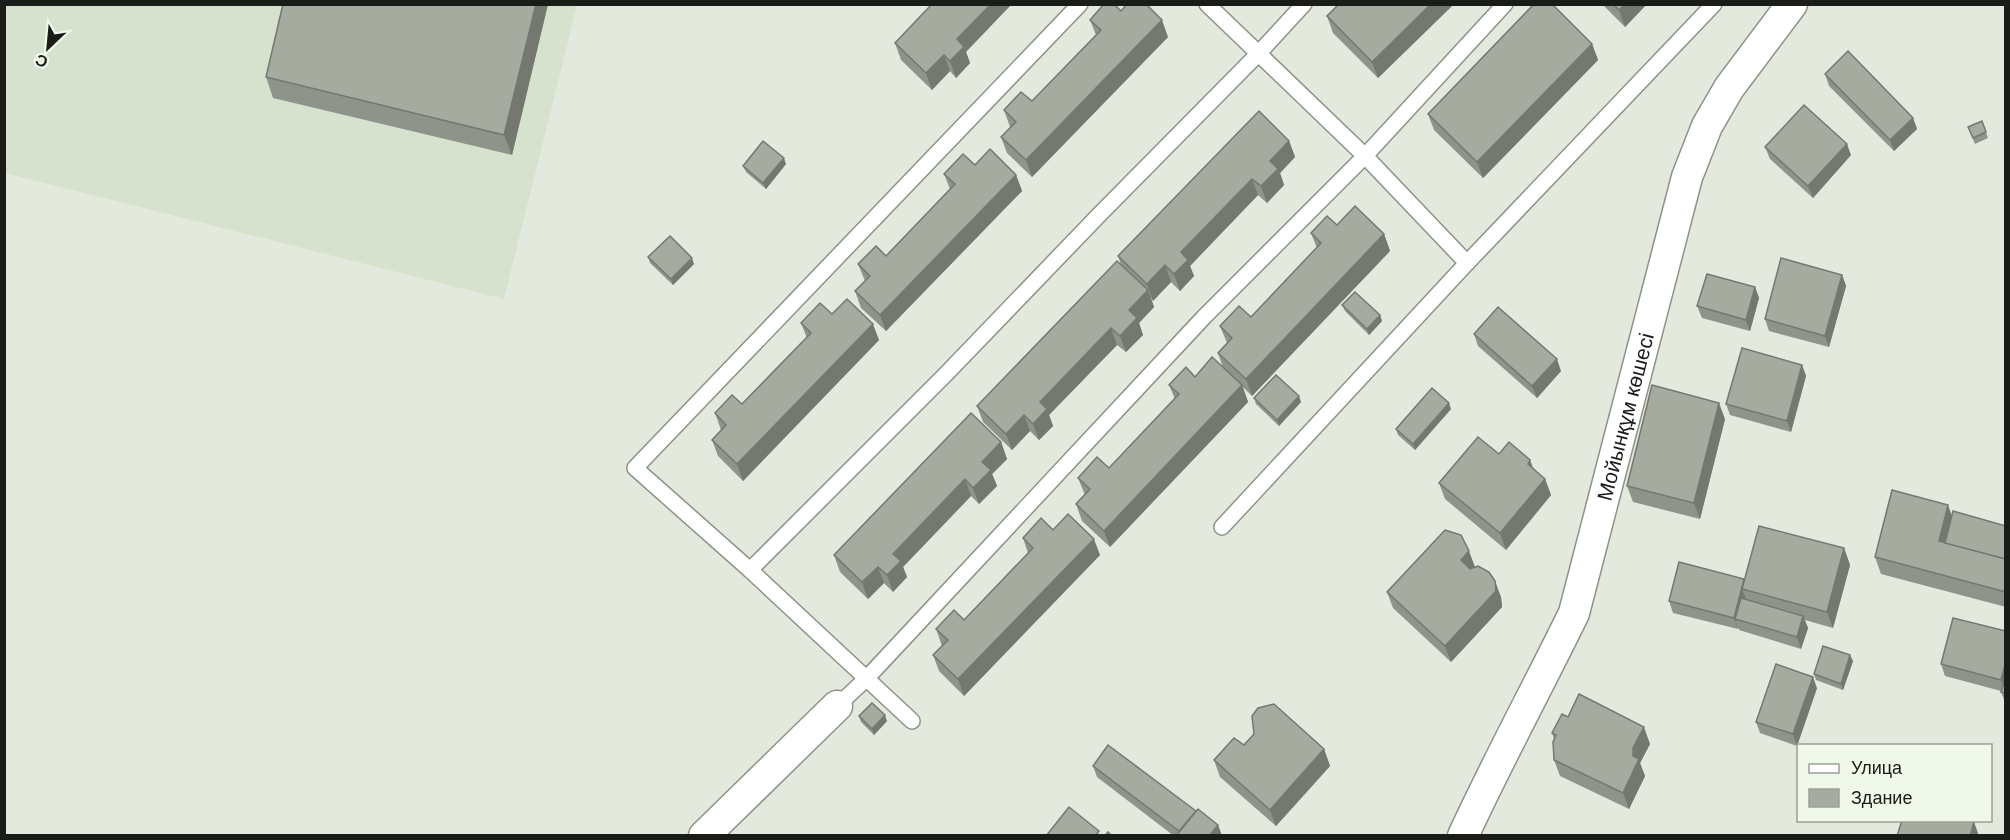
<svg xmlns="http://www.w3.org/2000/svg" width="2010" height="840" viewBox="0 0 2010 840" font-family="Helvetica,sans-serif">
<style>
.built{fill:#d6e2cd}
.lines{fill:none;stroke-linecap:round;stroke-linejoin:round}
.lane-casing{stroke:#8c9387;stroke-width:18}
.street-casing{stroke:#8c9387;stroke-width:33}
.lane{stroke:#fff;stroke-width:15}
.street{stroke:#fff;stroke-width:30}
.wall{fill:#8e9489}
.shaded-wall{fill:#74786f}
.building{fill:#a5ac9f;stroke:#74786f;stroke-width:1.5}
.labels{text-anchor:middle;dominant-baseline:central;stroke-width:6;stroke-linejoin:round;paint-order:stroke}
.street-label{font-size:21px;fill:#191c17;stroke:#f0f8ea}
</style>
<rect width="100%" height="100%" fill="#e3eadd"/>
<polygon class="built" points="4,5 577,5 504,299 5,173"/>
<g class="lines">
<g class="lane-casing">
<g id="lane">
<polyline points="1207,4 1365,156 1467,263"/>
<polyline points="1222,527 1467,263 1714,4"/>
<polyline points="750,570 946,374 1099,215 1259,53 1304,4"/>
<polyline points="837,706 866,679 1204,317 1365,156 1505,4"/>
<polyline points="912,721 750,570 635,468 1080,4"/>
</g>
</g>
<g class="street-casing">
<g id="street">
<polyline points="704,836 837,706"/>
<path id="s1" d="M1463 836C1498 760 1538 687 1574 613L1687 177 1707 126 1729 88 1792 4"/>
</g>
</g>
<use href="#lane" class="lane"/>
<use href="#street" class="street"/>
</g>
<g class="wall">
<polygon points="283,4 548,4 512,155 273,98 266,77"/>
<polygon points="1339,4 1454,4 1378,78 1333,33 1327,16"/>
<polygon points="1602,4 1647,4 1625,27"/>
<polygon points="1121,11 1168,37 1032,177 1007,153 1001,137 1010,127 1004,110 1032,101 1096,35 1090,20"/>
<polygon points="895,43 966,52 970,63 956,78 950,71 932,90 901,60"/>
<polygon points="1592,44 1598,60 1483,178 1434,130 1428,114"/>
<polygon points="1825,74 1913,118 1917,129 1894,151 1829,86"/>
<polygon points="1982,121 1988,138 1975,144 1968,127"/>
<polygon points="1289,141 1295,157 1280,173 1284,185 1267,203 1258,195 1190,266 1194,276 1180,291 1171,282 1153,301 1151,298 1154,307 1139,323 1143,335 1126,352 1117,345 1049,415 1053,426 1039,440 1030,431 1012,450 983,422 977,406 1121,265 1118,256"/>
<polygon points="1765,147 1851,155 1813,198 1770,159"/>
<polygon points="786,164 766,189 746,172 743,166"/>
<polygon points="975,165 1016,175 1022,191 886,331 861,308 855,291 865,281 858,264 886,256 950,189 944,174"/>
<polygon points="1337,225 1384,234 1390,251 1252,396 1243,387 1248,402 1110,547 1082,521 1076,504 1085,495 1078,478 1109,468 1175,399 1169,385 1223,368 1218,353 1227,343 1220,326 1251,317 1317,248 1311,233"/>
<polygon points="648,257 694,264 673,285 650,263"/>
<polygon points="1842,275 1846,286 1829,347 1769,331 1765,319"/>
<polygon points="1755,287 1759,298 1750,331 1702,318 1697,306"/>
<polygon points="1342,305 1380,315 1382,321 1369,335 1345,311"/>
<polygon points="832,314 879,340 743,481 718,456 712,440 721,430 715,413 742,404 807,338 801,323"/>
<polygon points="1474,334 1561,371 1537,398 1478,346"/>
<polygon points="1802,365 1806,376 1791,432 1730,415 1726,404"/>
<polygon points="1254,398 1301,402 1279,426 1256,404"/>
<polygon points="1451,409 1415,450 1398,435 1396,429"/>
<polygon points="1725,419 1700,519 1633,502 1627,486"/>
<polygon points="1001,442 1007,459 992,474 997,486 979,504 971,496 903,567 907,577 893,592 884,583 868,599 840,572 834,555"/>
<polygon points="1499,454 1530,460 1533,469 1545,479 1551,495 1506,550 1445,499 1439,483"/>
<polygon points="1952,516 2006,526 2006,607 1881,574 1875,557"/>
<polygon points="1053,530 1100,555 964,696 939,671 933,655 942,646 936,629 964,620 1028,553 1023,538"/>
<polygon points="1844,548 1850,565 1833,628 1805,620 1808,628 1801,649 1739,630 1739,628 1738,629 1673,613 1669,601"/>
<polygon points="1475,567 1501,597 1502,607 1451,662 1393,608 1387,592"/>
<polygon points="2006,631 2006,704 2001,692 2001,691 1945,676 1941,664"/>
<polygon points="1853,661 1843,690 1816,680 1814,674"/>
<polygon points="1817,688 1797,746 1760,733 1756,722"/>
<polygon points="859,716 887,721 874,735 861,722"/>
<polygon points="1568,717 1650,744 1640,763 1645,776 1629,809 1560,776 1554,760 1554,739 1552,733"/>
<polygon points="1244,745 1324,749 1330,766 1276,826 1220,777 1214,760"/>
<polygon points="1093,766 1196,811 1218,825 1222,836 1174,836 1097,777"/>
</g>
<g class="shaded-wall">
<polygon points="536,4 548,4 512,155 504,135"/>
<polygon points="991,4 1012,4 966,52 970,63 956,78 950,61 957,39"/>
<polygon points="1431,4 1454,4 1378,78 1372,62"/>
<polygon points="1625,4 1647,4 1625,27 1619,10"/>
<polygon points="1162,20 1168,37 1032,177 1026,160"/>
<polygon points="1592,44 1598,60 1483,178 1477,162"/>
<polygon points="944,55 950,71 932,90 926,73"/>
<polygon points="1913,118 1917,129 1894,151 1890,140"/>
<polygon points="1289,141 1295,157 1280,173 1284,185 1267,203 1261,186 1270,161"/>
<polygon points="1847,144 1851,155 1813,198 1808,186"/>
<polygon points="784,158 786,164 766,189 763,183"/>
<polygon points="1016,175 1022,191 886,331 880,315"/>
<polygon points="1252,179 1258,195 1190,266 1194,276 1180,291 1174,274 1181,252"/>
<polygon points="1384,234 1390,251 1252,396 1246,379"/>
<polygon points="692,258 694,264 673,285 671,279"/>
<polygon points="1165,265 1171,282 1153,301 1147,284"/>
<polygon points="1842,275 1846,286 1829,347 1825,336"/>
<polygon points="1755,287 1759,298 1750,331 1746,320"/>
<polygon points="1148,290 1154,307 1139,323 1143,335 1126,352 1120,336 1129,310"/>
<polygon points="1380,315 1382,321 1369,335 1367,329"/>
<polygon points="873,324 879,340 743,481 737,464"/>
<polygon points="1111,328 1117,345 1049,415 1053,426 1039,440 1033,424 1040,402"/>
<polygon points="1557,359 1561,371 1537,398 1532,386"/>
<polygon points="1802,365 1806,376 1791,432 1787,421"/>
<polygon points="1242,385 1248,402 1110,547 1104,531"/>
<polygon points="1299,396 1301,402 1279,426 1277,420"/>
<polygon points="1449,403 1451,409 1415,450 1413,444"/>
<polygon points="1719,403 1725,419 1700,519 1694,503"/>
<polygon points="1024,415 1030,431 1012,450 1006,434"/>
<polygon points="1001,442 1007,459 992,474 997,486 979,504 973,488 982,462"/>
<polygon points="1530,460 1536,476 1528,464"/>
<polygon points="965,479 971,496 903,567 907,577 893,592 887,575 893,554"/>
<polygon points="1545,479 1551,495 1506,550 1500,533"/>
<polygon points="1948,505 1954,522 1948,546 1939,541"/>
<polygon points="1094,539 1100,555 964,696 958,679"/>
<polygon points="1844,548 1850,565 1833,628 1827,612"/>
<polygon points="1469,551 1475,567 1467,576 1461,560"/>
<polygon points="878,567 884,583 868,599 862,582"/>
<polygon points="1744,579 1742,589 1746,599 1735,619 1738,629 1734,618"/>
<polygon points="1495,581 1501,597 1502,607 1451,662 1445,646"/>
<polygon points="1803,616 1808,628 1801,649 1797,637"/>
<polygon points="1850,655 1853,661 1843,690 1841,684"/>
<polygon points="2006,661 2006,689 2005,691 2001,680"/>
<polygon points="1813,677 1817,688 1797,746 1793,734"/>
<polygon points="885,715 887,721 874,735 872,729"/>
<polygon points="1644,727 1650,744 1640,763 1645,776 1629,809 1623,793 1633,756 1633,748"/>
<polygon points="1324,749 1330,766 1276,826 1270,810"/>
<polygon points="1974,822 1978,833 1978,836 1970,836"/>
<polygon points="1218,825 1222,836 1209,836"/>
</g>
<g class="building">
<polygon points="283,4 536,4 504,135 266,77"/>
<polygon points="932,4 991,4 957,39 964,47 950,61 944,55 926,73 895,43"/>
<polygon points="1104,4 1114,4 1121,11 1127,4 1146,4 1162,20 1026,160 1001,137 1016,122 1004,110 1021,92 1032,101 1101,30 1090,20"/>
<polygon points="1339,4 1431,4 1372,62 1327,16"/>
<polygon points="1534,4 1552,4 1592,44 1477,162 1428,114"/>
<polygon points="1613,4 1625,4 1619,10"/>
<polygon points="1848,51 1913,118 1890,140 1825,74"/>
<polygon points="1804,105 1847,144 1808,186 1765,147"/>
<polygon points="1259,111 1289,141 1270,161 1278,169 1261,186 1252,179 1181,252 1188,260 1174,274 1165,265 1147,284 1118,256"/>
<polygon points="1982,121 1986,132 1973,138 1968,127"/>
<polygon points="763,141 784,158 763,183 743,166"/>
<polygon points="990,149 1016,175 880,315 855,291 870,276 858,264 876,246 886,256 955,184 944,174 963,154 975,165"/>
<polygon points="1355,206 1384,234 1246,379 1218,353 1232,338 1220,326 1239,306 1251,317 1321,243 1311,233 1327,216 1337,225"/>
<polygon points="670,236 692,258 671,279 648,257"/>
<polygon points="1781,258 1842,275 1825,336 1765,319"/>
<polygon points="1117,261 1148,290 1129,310 1137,318 1120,336 1111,328 1040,402 1047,409 1033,424 1024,415 1006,434 977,406"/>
<polygon points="1707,274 1755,287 1746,320 1697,306"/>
<polygon points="1355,292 1380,315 1367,329 1342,305"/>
<polygon points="847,299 873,324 737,464 712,440 726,425 715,413 732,395 742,404 811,333 801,323 820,303 832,314"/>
<polygon points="1498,307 1557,359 1532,386 1474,334"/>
<polygon points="1742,348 1802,365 1787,421 1726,404"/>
<polygon points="1212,357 1242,385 1104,531 1076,504 1090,489 1078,478 1097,457 1109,468 1179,394 1169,385 1186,367 1195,377"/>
<polygon points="1276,375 1299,396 1277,420 1254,398"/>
<polygon points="1652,385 1719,403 1694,503 1627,486"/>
<polygon points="1432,388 1449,403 1413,444 1396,429"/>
<polygon points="971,413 1001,442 982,462 991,470 973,488 965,479 893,554 901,561 887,575 878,567 862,582 834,555"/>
<polygon points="1478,437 1499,454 1509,442 1530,460 1528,464 1545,479 1500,533 1439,483"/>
<polygon points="1892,490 1948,505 1939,541 2006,559 2006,592 1875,557"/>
<polygon points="1953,511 2006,526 2006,559 1945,543"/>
<polygon points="1068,514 1094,539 958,679 933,655 948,640 936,629 954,610 964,620 1033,548 1023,538 1041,518 1053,530"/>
<polygon points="1759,526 1844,548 1827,612 1742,589"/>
<polygon points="1445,530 1461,535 1469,551 1461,560 1470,569 1478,566 1489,572 1495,581 1496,591 1445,646 1387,592"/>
<polygon points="1679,562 1744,579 1734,618 1669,601"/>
<polygon points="1741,598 1803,616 1797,637 1735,619"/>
<polygon points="1953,618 2006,631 2006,661 2001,680 1941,664"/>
<polygon points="1823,646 1850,655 1841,684 1814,674"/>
<polygon points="1776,664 1813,677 1793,734 1756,722"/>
<polygon points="2006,676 2006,694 2001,692"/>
<polygon points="1579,694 1644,727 1633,748 1633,756 1639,759 1623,793 1554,760 1553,742 1556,735 1552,733 1562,714 1568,717"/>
<polygon points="872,703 885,715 872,729 859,716"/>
<polygon points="1274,704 1324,749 1270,810 1214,760 1234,738 1244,745 1254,734 1252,716 1258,708"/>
<polygon points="1108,745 1196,811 1179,831 1093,766"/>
<polygon points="1069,807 1099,831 1095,836 1046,836"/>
<polygon points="1198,809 1218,825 1209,836 1176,836"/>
<polygon points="1902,820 1969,820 1974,822 1970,836 1897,836"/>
<polygon points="1108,832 1112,836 1105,836"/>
</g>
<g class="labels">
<g class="street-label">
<text stroke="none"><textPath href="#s1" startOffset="452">Мойынқұм көшесі</textPath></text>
</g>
</g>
<rect width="2010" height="840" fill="none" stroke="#191c17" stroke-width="12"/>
<rect x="1797" y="744" width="195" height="78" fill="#f0f8ea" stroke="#9aa096" stroke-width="1.5"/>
<rect x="1809" y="764" width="30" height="9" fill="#ffffff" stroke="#9aa096" stroke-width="1.5"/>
<text x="1851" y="774" font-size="18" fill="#191c17">Улица</text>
<rect x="1809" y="789" width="30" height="18" fill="#a5ac9f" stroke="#9aa096" stroke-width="1.5"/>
<text x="1851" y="804" font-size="18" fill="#191c17">Здание</text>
<g transform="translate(48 48) rotate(206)" stroke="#f0f8ea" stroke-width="4.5" paint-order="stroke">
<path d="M0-4.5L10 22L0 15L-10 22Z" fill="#191c17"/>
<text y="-9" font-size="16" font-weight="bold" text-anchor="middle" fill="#191c17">С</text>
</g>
</svg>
